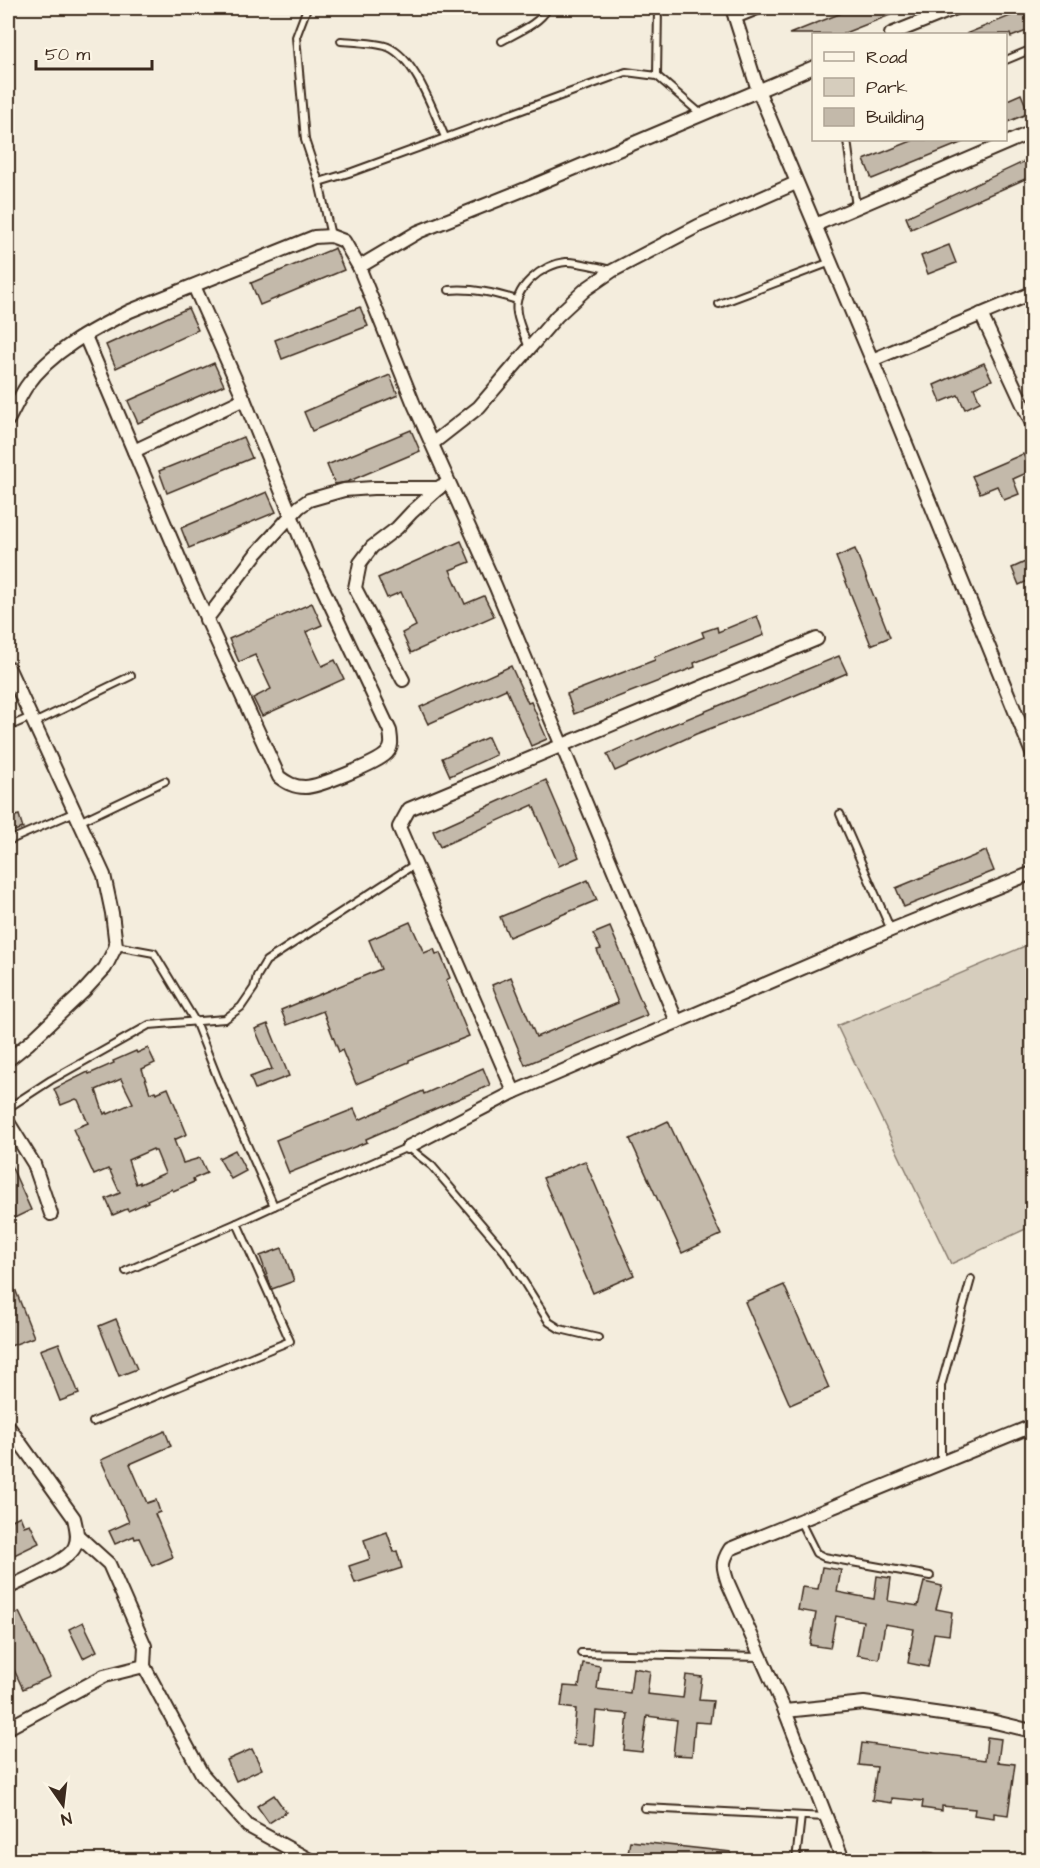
<svg xmlns="http://www.w3.org/2000/svg" width="1040" height="1868" viewBox="0 0 1040 1868" font-family="'Architects Daughter',sans-serif">
<style>
.green{fill:#d6cdbd;stroke:#887c6e;stroke-width:1.5}
.building{fill:#c3b9aa;stroke:#3b2a1e;stroke-width:1.5;fill-rule:evenodd}
.lines{fill:none;stroke-linecap:round;stroke-linejoin:round}
.service-casing{stroke:#3b2a1e;stroke-width:10}
.minor-casing{stroke:#3b2a1e;stroke-width:16}
.service{stroke:#fcf5e5;stroke-width:6}
.minor{stroke:#fcf5e5;stroke-width:12}
</style>
<rect width="100%" height="100%" fill="#f4eddd"/>
<filter id="ink" filterUnits="userSpaceOnUse"><feTurbulence type="fractalNoise" baseFrequency=".0167" numOctaves="2"/><feDisplacementMap in="SourceGraphic" scale="12" xChannelSelector="R" yChannelSelector="G"/><feConvolveMatrix kernelMatrix="1 2 1 2 8 2 1 2 1" color-interpolation-filters="sRGB"/></filter>
<g filter="url(#ink)">
<polygon class="green" points="1032,943 1032,1226 951,1264 837,1026"/>
<g class="building">
<polygon points="854,8 908,8 842,34 789,34"/>
<polygon points="1030,8 1032,8 1032,29 1011,37 1010,34 966,34"/>
<polygon points="1021,94 1029,113 1005,123 1005,101"/>
<polygon points="914,140 968,140 872,179 864,160"/>
<polygon points="1032,158 1032,176 911,229 906,217"/>
<polygon points="949,245 956,263 928,274 921,256"/>
<polygon points="335,248 344,270 260,305 251,283"/>
<polygon points="360,307 368,326 282,359 275,340"/>
<polygon points="188,308 198,330 116,368 106,345"/>
<polygon points="214,363 224,385 138,423 128,401"/>
<polygon points="984,363 992,380 974,388 980,402 965,409 958,395 941,402 934,385"/>
<polygon points="390,375 398,395 312,431 304,412"/>
<polygon points="411,430 420,451 347,482 335,484 327,465"/>
<polygon points="243,437 252,458 167,493 159,471"/>
<polygon points="1023,454 1031,471 1013,479 1019,494 1004,500 997,486 980,493 972,476"/>
<polygon points="267,492 276,512 189,548 181,528"/>
<polygon points="461,541 470,562 450,570 465,604 484,596 494,616 411,653 402,633 416,626 401,592 387,598 378,578"/>
<polygon points="855,549 890,637 871,645 836,557"/>
<polygon points="1032,559 1032,579 1019,585 1012,568"/>
<polygon points="312,603 322,625 306,632 322,666 335,660 344,679 262,716 253,698 271,689 255,655 239,662 229,639"/>
<polygon points="757,616 764,635 694,663 695,667 574,714 567,694 655,660 654,657 704,637 702,632 717,627 718,632"/>
<polygon points="839,656 847,673 782,701 696,734 615,771 607,754 672,725"/>
<polygon points="511,666 528,703 531,702 547,739 531,746 506,689 428,724 420,707"/>
<polygon points="488,737 496,755 450,776 442,758"/>
<polygon points="546,780 579,857 559,866 533,805 440,847 433,831"/>
<polygon points="19,815 23,828 8,833 8,818"/>
<polygon points="986,851 994,871 904,907 896,888"/>
<polygon points="588,880 597,900 509,937 500,917"/>
<polygon points="410,922 424,953 434,949 436,954 440,953 450,978 446,980 469,1036 409,1060 409,1062 356,1084 342,1050 339,1052 323,1011 287,1025 281,1010 381,969 369,940"/>
<polygon points="610,927 647,1015 525,1065 492,985 511,977 536,1037 618,1003 597,950 601,949 593,934"/>
<polygon points="268,1024 289,1076 255,1089 250,1077 272,1069 255,1029"/>
<path d="M148 1048 155 1063 142 1069 150 1093 155 1091 156 1093 168 1088 187 1134 174 1140 183 1163 200 1158 207 1173 193 1179 194 1182 173 1191 172 1189 147 1200 148 1202 128 1211 127 1209 113 1215 106 1199 120 1193 110 1171H109L108 1169 94 1175 73 1129 88 1123 78 1100 76 1099 61 1105 54 1089 88 1072 89 1074 114 1063 113 1061 136 1051 137 1053ZM121 1079 133 1103 108 1114 107 1112 104 1114 96 1090ZM153 1149 154 1151H156L165 1173 140 1184V1182L136 1184 128 1160Z"/>
<polygon points="483,1068 490,1085 366,1139 367,1142 289,1173 276,1140 354,1109 359,1120 423,1091 424,1094"/>
<polygon points="668,1121 721,1235 682,1253 630,1139"/>
<polygon points="235,1150 246,1171 231,1179 219,1158"/>
<polygon points="8,1159 31,1210 8,1221"/>
<polygon points="585,1161 634,1275 593,1293 543,1178"/>
<polygon points="282,1248 294,1281 272,1289 260,1256"/>
<polygon points="8,1271 34,1337 8,1347"/>
<polygon points="784,1285 829,1388 790,1405 745,1302"/>
<polygon points="116,1319 137,1369 119,1376 99,1326"/>
<polygon points="59,1343 79,1394 60,1401 40,1350"/>
<polygon points="165,1431 171,1446 130,1464 147,1503 156,1500 160,1512 155,1514 173,1557 152,1566 139,1538 135,1539 134,1536 115,1544 109,1531 129,1522 101,1460"/>
<polygon points="20,1516 24,1526 30,1524 39,1543 8,1558 8,1522"/>
<polygon points="387,1532 394,1552 397,1551 402,1568 355,1583 349,1566 370,1559 364,1540"/>
<polygon points="822,1567 841,1570 837,1592 874,1599 877,1576 891,1578 888,1601 918,1606 924,1582 942,1586 936,1609 952,1612 949,1635 934,1633 928,1667 908,1663 914,1629 885,1624 879,1659 857,1655 863,1621 836,1616 830,1648 810,1645 816,1613 798,1610 802,1587 818,1589"/>
<polygon points="19,1612 50,1677 23,1689 8,1657 8,1618"/>
<polygon points="83,1622 97,1651 83,1658 69,1629"/>
<polygon points="583,1663 600,1666 597,1689 630,1693 633,1668 650,1671 647,1694 683,1698 686,1675 702,1677 699,1700 713,1701 710,1723 695,1722 692,1756 673,1755 677,1720 647,1716 642,1752 624,1750 628,1714 596,1711 593,1745 573,1744 576,1709 561,1707 564,1686 579,1687"/>
<polygon points="987,1737 1001,1739 998,1762 1015,1764 1008,1815 994,1813 994,1818 974,1815 975,1809 942,1806 942,1811 922,1808 923,1801 892,1798 892,1803 872,1800 877,1767 859,1765 862,1743 985,1760"/>
<polygon points="252,1749 262,1769 236,1781 227,1760"/>
<polygon points="274,1795 286,1812 269,1823 257,1806"/>
<polygon points="630,1841 731,1852 730,1860 627,1860"/>
</g>
<g class="lines">
<g class="service-casing">
<g id="service">
<polyline points="307,8 296,37 305,140 319,182"/>
<path d="M341 41C353 42 378 43 388 47 416 59 433 111 445 137"/>
<path d="M502 41C518 32 539 24 548 8"/>
<polyline points="1006,60 1032,49"/>
<polyline points="657,76 658,8"/>
<polyline points="847,140 856,207"/>
<polyline points="331,236 319,182 352,172 626,72 657,76 701,114"/>
<path d="M449 290C474 288 494 293 517 300"/>
<polyline points="719,304 831,262"/>
<path d="M529 348C525 337 519 325 517 313 512 288 543 264 566 262 577 261 600 268 612 270"/>
<polyline points="34,723 131,676"/>
<polyline points="8,727 31,717"/>
<polyline points="840,814 891,930"/>
<polyline points="79,822 165,781"/>
<polyline points="8,841 75,812"/>
<polyline points="116,946 154,953 195,1021 218,1079 274,1206 237,1223"/>
<polyline points="8,1108 51,1080 149,1025 225,1019 241,1007 254,988 257,976 266,961 415,864"/>
<polyline points="274,1206 408,1147 432,1166 505,1252 549,1322 560,1329 598,1338"/>
<polyline points="93,1422 290,1341 237,1223 126,1271"/>
<polyline points="941,1463 941,1386 971,1279"/>
<polyline points="800,1521 816,1553 824,1557 930,1576"/>
<polyline points="581,1653 760,1657"/>
<polyline points="644,1808 826,1817"/>
<polyline points="796,1860 801,1816"/>
</g>
</g>
<g class="minor-casing">
<g id="minor">
<polyline points="732,8 758,90 872,360 1032,753"/>
<polyline points="735,17 757,8"/>
<polyline points="891,34 956,8"/>
<polyline points="815,225 1032,132"/>
<polyline points="359,267 418,232 528,188 814,67"/>
<polyline points="981,314 1032,424"/>
<path d="M85 336 186 574 279 777C287 783 294 787 305 787 318 787 378 763 387 753 393 747 391 739 390 731L308 557 244 399 194 286"/>
<polyline points="872,360 1032,293"/>
<path d="M8 420C14 409 19 398 26 387 51 351 92 330 130 311L314 237 331 236 344 241 359 267 413 402 495 585 677 1022"/>
<polyline points="433,443 479,407 557,316 586,289 612,271 698,226 796,183"/>
<polyline points="134,451 244,399"/>
<polyline points="206,620 256,554 299,507 309,500 344,490 373,488 439,488"/>
<polyline points="8,667 104,875 112,913 116,946 105,968 83,992 29,1043 8,1060"/>
<polyline points="403,680 355,588 360,563 372,547 397,528 412,512 441,486"/>
<polyline points="514,1092 399,827 409,809 817,639"/>
<polyline points="8,1122 34,1164 51,1214"/>
<polyline points="408,1147 514,1092 891,930 1032,873"/>
<path d="M8 1426 74 1518C76 1527 79 1537 75 1546 70 1561 23 1580 8 1588"/>
<polyline points="77,1535 109,1564 145,1646 144,1666 202,1774 248,1826 310,1860"/>
<polyline points="785,1711 864,1703 991,1721 1032,1731"/>
<polyline points="8,1728 104,1676 144,1666"/>
<path d="M843 1860 785 1711 728 1583C723 1568 721 1563 730 1549L1032 1426"/>
<polyline points="898,1860 908,1859 932,1860"/>
</g>
</g>
<use href="#service" class="service"/>
<use href="#minor" class="minor"/>
</g>
</g>
<rect width="1040" height="1868" fill="none" stroke="#fcf5e5" stroke-width="30"/>
<rect x="15" y="15" width="1010" height="1838" fill="none" stroke="#3b2a1e" stroke-width="2" filter="url(#ink)"/>
<rect x="812" y="33" width="195" height="108" fill="#fcf5e5" stroke="#afa495" stroke-width="1.5"/>
<rect x="824" y="52" width="30" height="9" fill="#fcf5e5" stroke="#afa495" stroke-width="1.5"/>
<text x="866" y="63" font-size="18" fill="#3b2a1e">Road</text>
<rect x="824" y="78" width="30" height="18" fill="#d6cdbd" stroke="#afa495" stroke-width="1.5"/>
<text x="866" y="93" font-size="18" fill="#3b2a1e">Park</text>
<rect x="824" y="108" width="30" height="18" fill="#c3b9aa" stroke="#afa495" stroke-width="1.5"/>
<text x="866" y="123" font-size="18" fill="#3b2a1e">Building</text>
<g transform="translate(63 1805) rotate(166)" stroke="#fcf5e5" stroke-width="4.5" paint-order="stroke">
<path d="M0-4.5L10 22L0 15L-10 22Z" fill="#3b2a1e"/>
<text y="-9" font-size="16" font-weight="bold" text-anchor="middle" fill="#3b2a1e">N</text>
</g>
<path d="M36 60v9h116v-9" fill="none" stroke="#3b2a1e" stroke-width="3"/>
<text x="45" y="60" font-size="18" fill="#3b2a1e" stroke="#fcf5e5" stroke-width="4.5" paint-order="stroke">50 m</text>
</svg>
